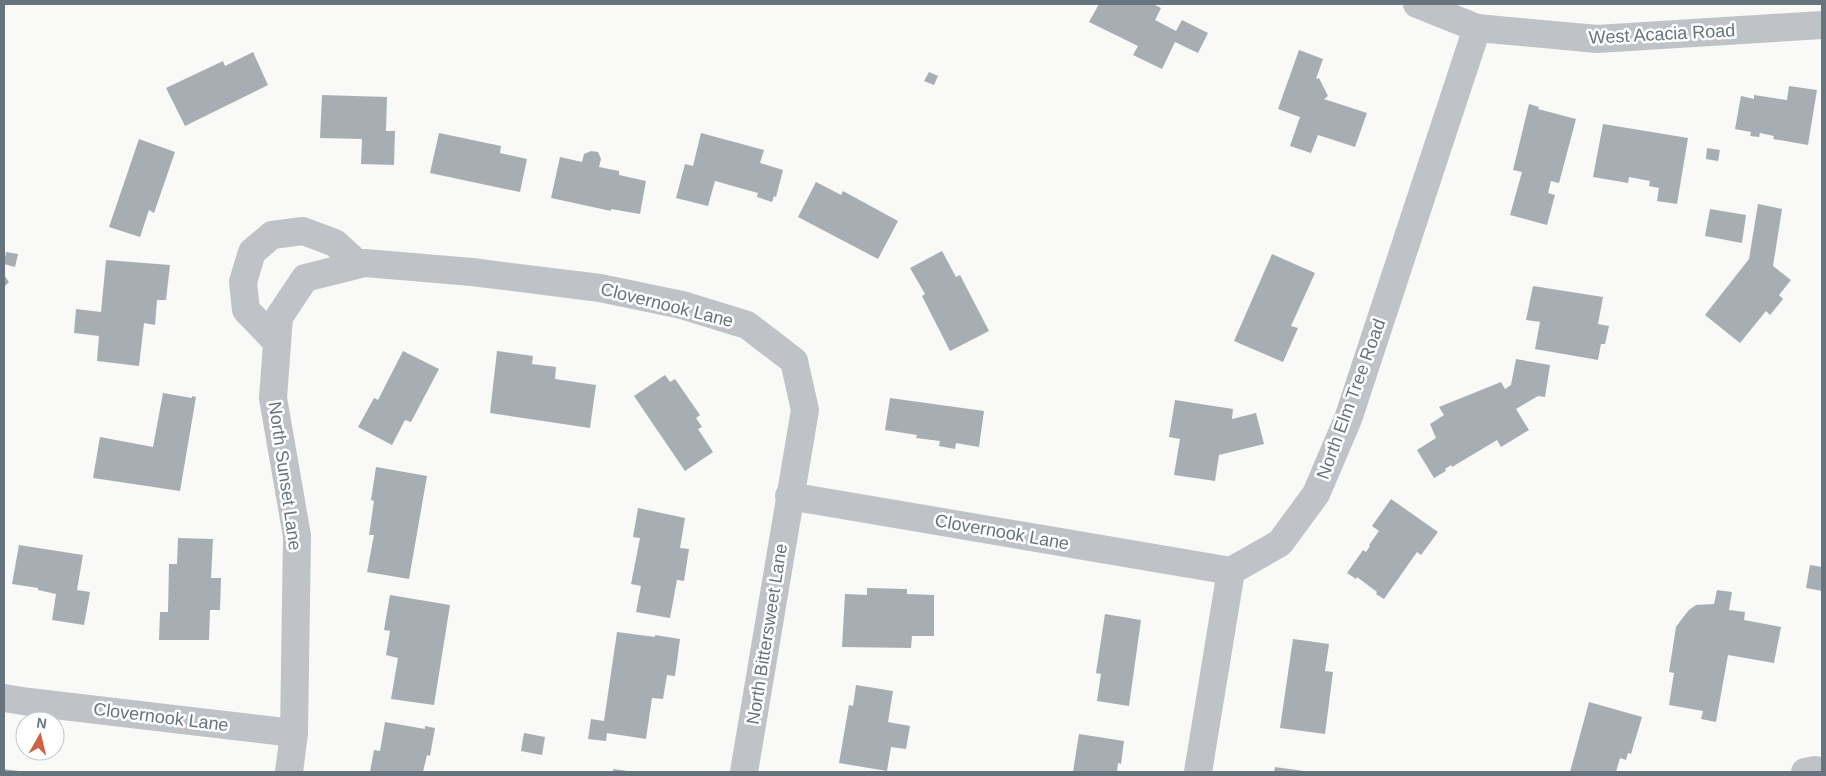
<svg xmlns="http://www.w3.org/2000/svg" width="1826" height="776" viewBox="0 0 1826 776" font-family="Arial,sans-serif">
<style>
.building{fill:#a7aeb3}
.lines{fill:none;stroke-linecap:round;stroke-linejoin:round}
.street{stroke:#bfc2c6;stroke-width:28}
.labels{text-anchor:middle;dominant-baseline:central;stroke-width:5;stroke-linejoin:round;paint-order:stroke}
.street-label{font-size:18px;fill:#67747e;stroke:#fff}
</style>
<rect width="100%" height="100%" fill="#f9f9f7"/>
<g class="building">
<polygon points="1099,4 1153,4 1161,8 1155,20 1176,31 1182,20 1208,33 1198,53 1175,42 1162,69 1133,55 1138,46 1089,22"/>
<polygon points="1299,50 1323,59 1316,79 1319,78 1328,96 1324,99 1367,113 1355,147 1318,135 1311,153 1290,146 1300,117 1278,109"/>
<polygon points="253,52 268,85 185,126 166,88 223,61 225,66"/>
<polygon points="929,72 938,76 934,85 924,81"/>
<polygon points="1789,86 1817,90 1808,145 1773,139 1774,136 1760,133 1759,137 1750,136 1751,132 1735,129 1741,96 1754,99 1754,95 1787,100"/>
<polygon points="322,95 387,97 386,131 395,131 394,165 361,164 362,139 320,138"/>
<polygon points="1529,104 1539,107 1538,109 1576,119 1559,183 1551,181 1548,193 1555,195 1547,225 1510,215 1522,172 1513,170"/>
<polygon points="1603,124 1688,138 1677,204 1657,201 1659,188 1649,186 1650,181 1629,177 1628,183 1593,177"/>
<polygon points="439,133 501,146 500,153 527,159 520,192 430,173"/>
<polygon points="701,133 764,150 760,163 783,170 776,197 774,196 772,202 757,197 758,193 715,181 708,206 676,198 685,164 693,166"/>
<polygon points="139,139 175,152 154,213 149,210 140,237 109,227"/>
<polygon points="1707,148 1720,150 1718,161 1706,159"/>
<polygon points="591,151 598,152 601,159 599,167 619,171 619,175 646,181 640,214 611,209 611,211 551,198 560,157 582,162 584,154"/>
<polygon points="816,182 841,195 843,191 898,221 878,259 798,217"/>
<polygon points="1758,204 1782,209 1773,266 1791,280 1779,295 1783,299 1770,315 1766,311 1740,343 1705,315 1749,259"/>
<polygon points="1710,209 1746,215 1742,243 1705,236"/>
<polygon points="942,251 956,277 960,275 989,331 950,351 922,296 925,294 910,268"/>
<polygon points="6,252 18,254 15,267 4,264"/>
<polygon points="1272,254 1315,273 1291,326 1298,328 1283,362 1234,341"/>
<polygon points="106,260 170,265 166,300 157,300 155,325 144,323 139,366 97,361 99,336 74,333 76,309 101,312"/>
<polygon points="4,275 9,282 4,287"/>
<polygon points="1533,286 1603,297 1598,324 1609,326 1605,344 1601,344 1598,360 1535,349 1540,322 1526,320"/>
<polygon points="403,351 439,369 411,422 405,420 392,445 358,427 374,398 378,400"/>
<polygon points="497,351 533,356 532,364 556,367 555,379 596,385 590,428 490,413"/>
<polygon points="1516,359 1550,365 1545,397 1538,396 1516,409 1529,430 1501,447 1497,440 1452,467 1451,465 1445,469 1446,471 1434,478 1417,450 1436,438 1430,424 1444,415 1439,407 1501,382 1505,389 1511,385"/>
<polygon points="665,375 670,382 675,379 700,415 696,418 702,427 698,429 713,452 685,471 634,396"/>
<polygon points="163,393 192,398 192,396 196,397 180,491 93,478 100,437 153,447"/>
<polygon points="890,398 984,411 979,447 956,443 955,449 939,446 940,441 916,438 917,435 885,430"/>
<polygon points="1175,400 1233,409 1232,419 1256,413 1264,444 1219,455 1215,481 1174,475 1180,439 1169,437"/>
<polygon points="376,467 427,476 409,579 367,572 374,535 369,535 374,501 371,500"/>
<polygon points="1391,499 1438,532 1421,555 1417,552 1384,599 1376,594 1377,592 1357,577 1356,579 1347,573 1363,550 1366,552 1370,546 1369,545 1379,531 1372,526"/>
<polygon points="638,508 685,518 680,548 689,549 684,581 677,580 670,618 636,612 641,586 631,584 640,538 633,537"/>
<polygon points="178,538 213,539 211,578 221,578 220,610 210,610 209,640 159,640 160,612 168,612 169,564 177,564"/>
<polygon points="19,545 83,555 77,590 90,592 84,625 52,620 56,594 38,590 38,588 12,584"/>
<polygon points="1810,565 1822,567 1822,591 1806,588"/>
<polygon points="867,588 907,589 907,594 934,595 934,636 912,636 911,648 842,647 845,594 867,595"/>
<polygon points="1717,590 1732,592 1729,610 1745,612 1744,620 1781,627 1774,663 1728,655 1716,722 1701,719 1703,711 1669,705 1674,673 1669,672 1676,627 1681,620 1689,610 1696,605 1714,604"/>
<polygon points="390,595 450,605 434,705 391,699 398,658 386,655 390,631 384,630"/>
<polygon points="1105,614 1141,620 1129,706 1097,701 1101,674 1096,673"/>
<polygon points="617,632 655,637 655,635 680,639 675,676 667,675 663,699 652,698 646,739 607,733 606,741 588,739 591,719 604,721"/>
<polygon points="1293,639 1329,644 1325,671 1333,672 1325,734 1280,728"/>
<polygon points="856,685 893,691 888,722 910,726 906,749 891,747 887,771 839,763 849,705 853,706"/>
<polygon points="1589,702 1642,717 1631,754 1628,753 1626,760 1620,758 1616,772 1570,772"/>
<polygon points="385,722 425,729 425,726 435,728 430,756 427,755 423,772 370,772 374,750 380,751"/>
<polygon points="524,733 545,737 542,755 521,751"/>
<polygon points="1079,734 1124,741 1121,764 1118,763 1117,772 1073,772"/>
<polygon points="1275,767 1304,771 1304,772 1274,772"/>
<polygon points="4,769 19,771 19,772 4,772"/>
<polygon points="613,769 628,771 628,772 613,772"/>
</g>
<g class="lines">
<g class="street">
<polyline points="1417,4 1477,28 1597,39 1822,25"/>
<polyline points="277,342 246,310 243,282 252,252 272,235 303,231 335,243 358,264"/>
<polyline points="789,496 1231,571"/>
<polyline points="4,698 29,702 294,733"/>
<polyline points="289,772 294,733 297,536 273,398 279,317 305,278 365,263 472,272 600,288 682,305 747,325 794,361 805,410 744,772"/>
<polyline points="1198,772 1231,571 1280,543 1316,494 1348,419 1477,28"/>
<polyline points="1805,772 1815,770 1822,771"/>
</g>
</g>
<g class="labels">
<g class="street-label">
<text transform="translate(1662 34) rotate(-3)">West Acacia Road</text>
<text transform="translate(667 305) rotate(14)">Clovernook Lane</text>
<text transform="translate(1351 399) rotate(-70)">North Elm Tree Road</text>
<text transform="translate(285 476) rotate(82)">North Sunset Lane</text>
<text transform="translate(1002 532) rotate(10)">Clovernook Lane</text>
<text transform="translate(767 634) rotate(-81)">North Bittersweet Lane</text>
<text transform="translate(161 717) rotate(7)">Clovernook Lane</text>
</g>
</g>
<rect width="1826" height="776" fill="none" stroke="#67747e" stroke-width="10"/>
<g transform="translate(40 736) rotate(8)"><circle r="24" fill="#ffffff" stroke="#c2c7cb"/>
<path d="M0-4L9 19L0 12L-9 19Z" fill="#cd6343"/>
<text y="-8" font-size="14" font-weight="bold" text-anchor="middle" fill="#67747e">N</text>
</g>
</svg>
